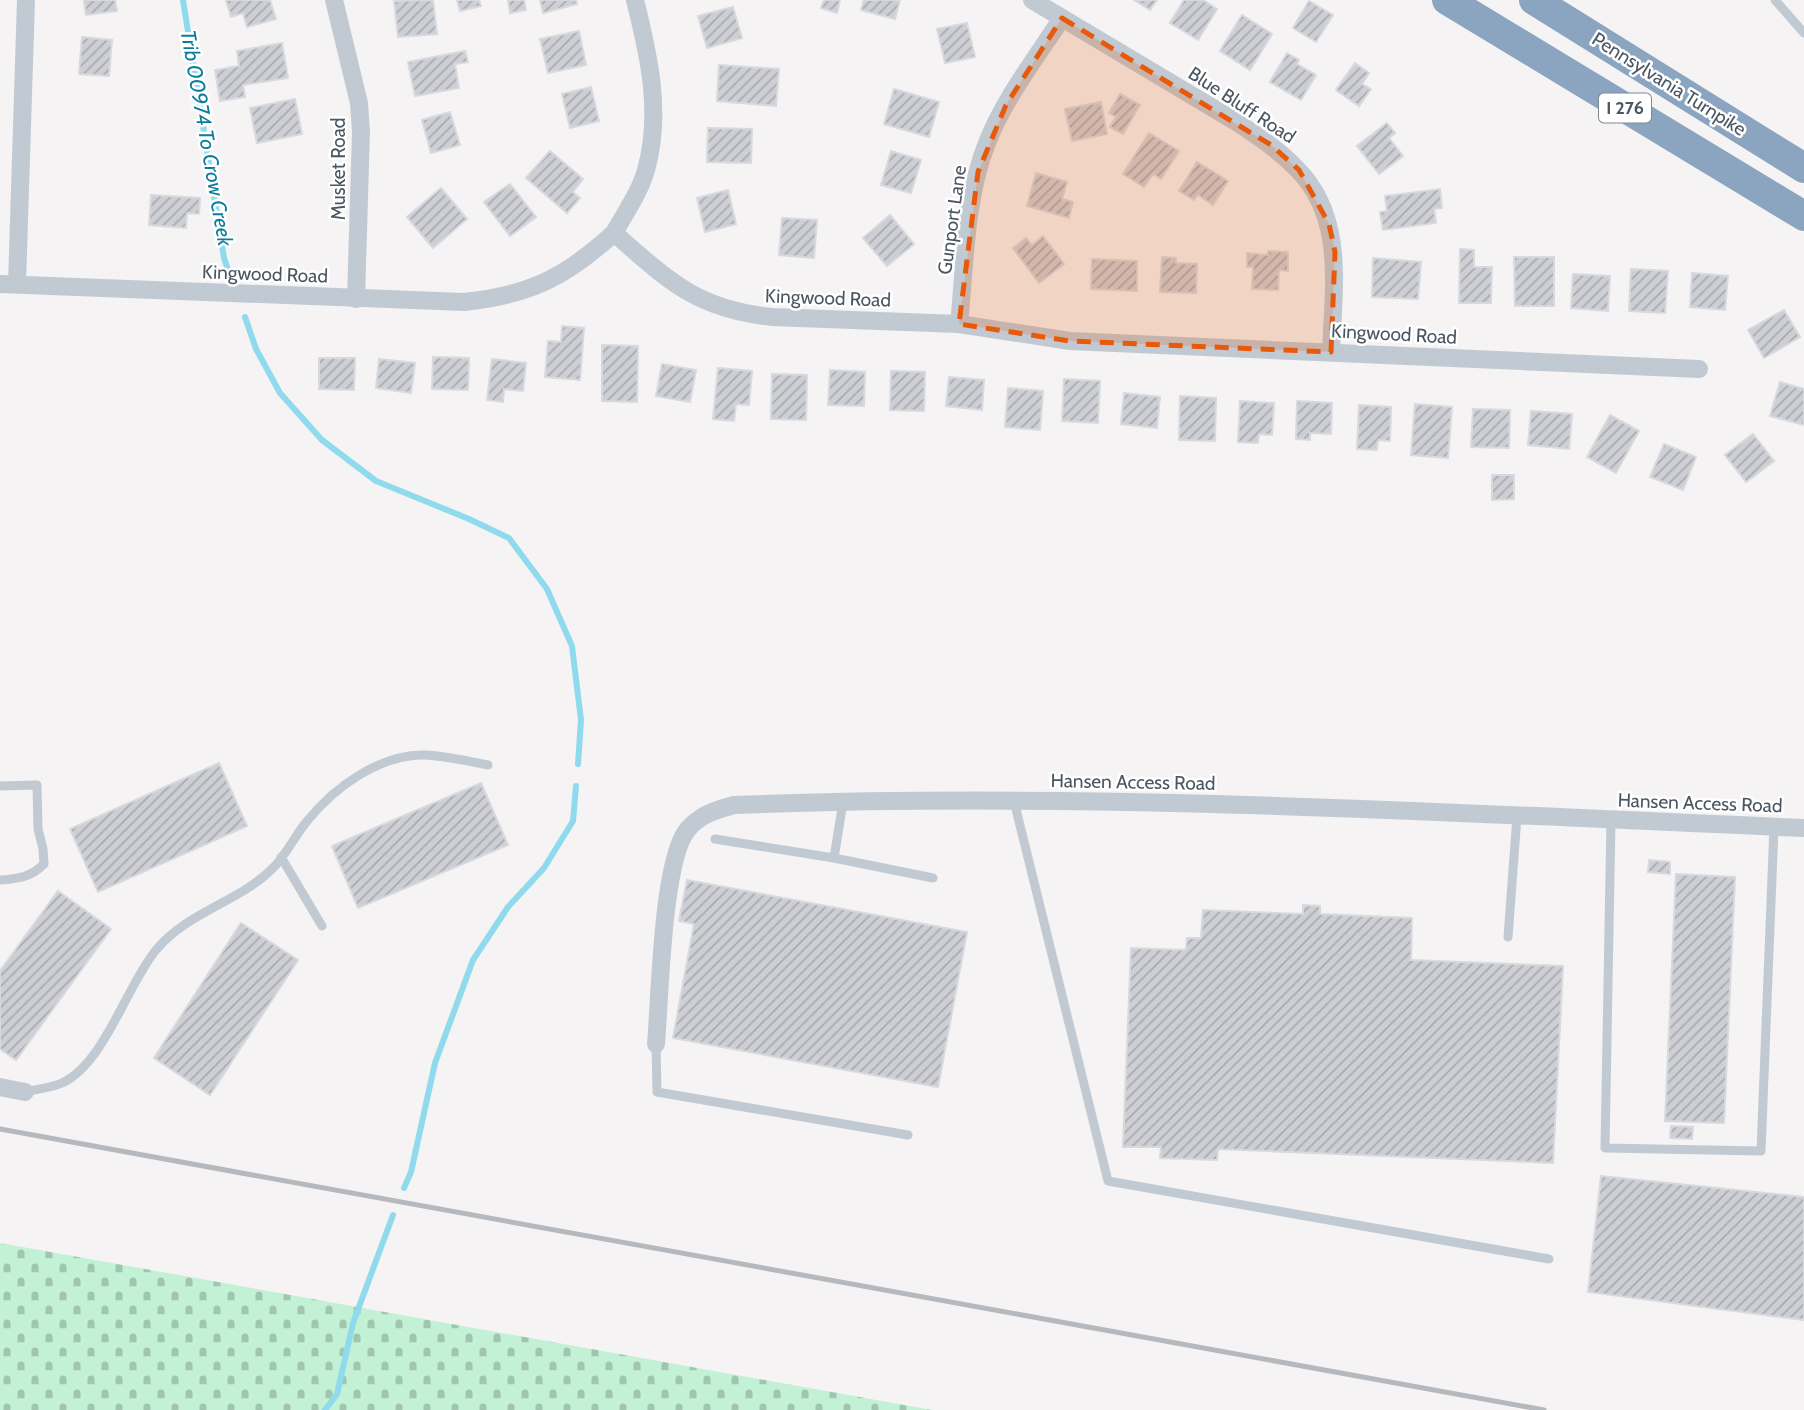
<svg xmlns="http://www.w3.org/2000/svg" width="1804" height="1410" viewBox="0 0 1804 1410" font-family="Cabin,sans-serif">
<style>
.cemetery{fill:url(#cemetery-stones)}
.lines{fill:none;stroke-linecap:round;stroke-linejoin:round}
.stream{stroke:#90daee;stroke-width:6}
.building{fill:url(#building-hatch);stroke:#d7d9de;stroke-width:2}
.service{stroke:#c1cad2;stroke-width:9}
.minor{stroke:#c1cad2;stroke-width:18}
.motorway{stroke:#8ba5c1;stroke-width:30}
.rail{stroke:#b5b8bd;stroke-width:5}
.marked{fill:#e8590c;fill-opacity:0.2;stroke:#e8590c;stroke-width:5;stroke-dasharray:14 9;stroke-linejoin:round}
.labels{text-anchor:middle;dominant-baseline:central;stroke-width:5;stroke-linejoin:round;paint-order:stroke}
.shield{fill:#fff;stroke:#808990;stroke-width:2}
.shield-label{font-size:18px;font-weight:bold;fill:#4a5661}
.street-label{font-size:19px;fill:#4a5661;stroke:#fff}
.water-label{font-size:21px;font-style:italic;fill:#0c7c9b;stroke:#fff}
</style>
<defs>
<pattern id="cemetery-stones" width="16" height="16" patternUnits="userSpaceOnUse" patternTransform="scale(1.75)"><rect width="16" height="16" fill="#c3f1d5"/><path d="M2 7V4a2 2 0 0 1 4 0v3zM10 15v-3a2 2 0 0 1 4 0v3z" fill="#a0c6b0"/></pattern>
<pattern id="building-hatch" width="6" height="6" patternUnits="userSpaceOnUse" patternTransform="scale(1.75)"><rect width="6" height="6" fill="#cdcfd5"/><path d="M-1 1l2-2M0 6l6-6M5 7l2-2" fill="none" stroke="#a8abb0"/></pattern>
</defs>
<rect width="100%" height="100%" fill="#f5f3f3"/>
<polygon class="cemetery" points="0,1243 932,1410 0,1410"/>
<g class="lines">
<g class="stream">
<polyline points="183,0 224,258 230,276"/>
<polyline points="245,317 256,349 280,393 322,440 376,481 469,519 509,538 547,589 572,646 581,720 578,764"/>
<polyline points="404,1188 411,1172 435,1063 473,960 508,907 544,868 573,821 576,786"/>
<polyline points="325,1410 337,1394 353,1323 393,1215"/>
</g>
</g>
<g class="building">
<polygon points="84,0 115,0 117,11 86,15"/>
<polygon points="226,0 270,0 276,19 247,27 243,13 231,17"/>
<polygon points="433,0 437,34 398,37 394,1"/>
<polygon points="457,0 479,0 481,6 460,11"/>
<polygon points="508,0 524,0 526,10 510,13"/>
<polygon points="540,0 576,0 577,4 543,13"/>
<polygon points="824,0 840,0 837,13 821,8"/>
<polygon points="864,0 900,0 895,19 861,10"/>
<polygon points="1134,0 1157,0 1150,10"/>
<polygon points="1184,0 1203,0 1217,9 1198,40 1170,23"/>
<polygon points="1309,1 1333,15 1316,42 1293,28"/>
<polygon points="733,7 742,38 707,48 698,16"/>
<polygon points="1242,15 1272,34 1250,70 1220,51"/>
<polygon points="967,23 975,57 945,63 937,29"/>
<polygon points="579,31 586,65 548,73 540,39"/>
<polygon points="82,37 112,40 109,76 79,74"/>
<polygon points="282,43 288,78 243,85 245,97 220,101 215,70 239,66 237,51"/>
<polygon points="465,51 468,62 455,64 459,88 415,96 408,62"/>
<polygon points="1287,53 1299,60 1297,64 1316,75 1301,100 1270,82"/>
<polygon points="1355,63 1369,73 1362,84 1371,89 1359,106 1336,90"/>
<polygon points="719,65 779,69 776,106 717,101"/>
<polygon points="591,87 599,121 570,128 562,94"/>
<polygon points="894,89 939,102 929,137 884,124"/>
<polygon points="1120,94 1140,105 1123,134 1110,127 1116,117 1109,113"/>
<polygon points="295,99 302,134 257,143 250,108"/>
<polygon points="1101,102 1107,134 1072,141 1065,109"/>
<polygon points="450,112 460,145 431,153 422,120"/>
<polygon points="1387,123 1395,133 1389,138 1403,156 1379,174 1357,146"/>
<polygon points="708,128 752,129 751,163 707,162"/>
<polygon points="1149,133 1179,151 1161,179 1153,174 1144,187 1123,174"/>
<polygon points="550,151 583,179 573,192 580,198 567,213 526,178"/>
<polygon points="891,151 921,160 911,193 881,185"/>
<polygon points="1197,162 1228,181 1213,205 1198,195 1194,200 1179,191"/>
<polygon points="1036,173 1067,182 1062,199 1073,202 1069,218 1027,206"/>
<polygon points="510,184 536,217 510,236 484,202"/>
<polygon points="441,188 467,219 433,248 407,217"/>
<polygon points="1440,189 1442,208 1434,209 1436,223 1383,230 1380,212 1387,211 1385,196"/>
<polygon points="728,190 736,224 705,232 697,198"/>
<polygon points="151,195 200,198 199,214 187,213 186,228 149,225"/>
<polygon points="890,215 914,244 887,266 863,238"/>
<polygon points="782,218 817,220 814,258 779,255"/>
<polygon points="1043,236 1064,264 1039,283 1013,248 1026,238 1032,245"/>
<polygon points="1460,249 1474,250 1474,267 1492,267 1491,303 1459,303"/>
<polygon points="1268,251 1288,252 1288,271 1279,270 1278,290 1252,289 1253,267 1247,267 1247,253 1268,255"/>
<polygon points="1162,257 1176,258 1176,263 1197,264 1196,293 1160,292"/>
<polygon points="1514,257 1554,257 1554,306 1515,306"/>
<polygon points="1373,258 1421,262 1418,299 1372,297"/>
<polygon points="1092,259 1137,261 1137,291 1091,289"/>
<polygon points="1631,269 1668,271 1665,313 1629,311"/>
<polygon points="1692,273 1728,276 1725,310 1690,307"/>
<polygon points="1573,274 1610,276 1608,311 1571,308"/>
<polygon points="1784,310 1800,337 1764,358 1748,330"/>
<polygon points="562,326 584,328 580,380 545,377 548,341 561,342"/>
<polygon points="602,345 638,346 637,402 602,401"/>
<polygon points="433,357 469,358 468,390 432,389"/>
<polygon points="319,358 355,358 354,390 319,389"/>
<polygon points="379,359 415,363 411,393 376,388"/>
<polygon points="492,359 526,363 523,391 504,389 503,402 487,400"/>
<polygon points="662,364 696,370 690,402 656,396"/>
<polygon points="718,368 752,371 749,405 736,404 734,421 713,419"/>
<polygon points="830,370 865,372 864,406 828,405"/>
<polygon points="891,371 925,372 924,411 890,410"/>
<polygon points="772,374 807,375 806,420 771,419"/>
<polygon points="949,377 984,380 982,410 946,406"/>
<polygon points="1064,379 1100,381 1098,423 1062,421"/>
<polygon points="1780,382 1804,389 1804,425 1770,416"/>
<polygon points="1008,388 1043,391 1040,430 1005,427"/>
<polygon points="1124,393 1160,397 1157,428 1121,424"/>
<polygon points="1180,396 1216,398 1215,441 1179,440"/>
<polygon points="1240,401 1274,403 1272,435 1259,434 1258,443 1238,442"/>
<polygon points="1297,401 1332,403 1331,434 1310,433 1310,440 1296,439"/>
<polygon points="1415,404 1452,407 1448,458 1411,455"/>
<polygon points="1359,405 1391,407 1390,441 1378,440 1377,450 1357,449"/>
<polygon points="1473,409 1510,410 1509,448 1471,447"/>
<polygon points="1531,411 1572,414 1569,449 1528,445"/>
<polygon points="1610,415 1639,431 1616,473 1587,457"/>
<polygon points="1753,434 1774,461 1746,482 1725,455"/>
<polygon points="1664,444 1696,457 1683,490 1650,477"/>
<polygon points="1492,475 1514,475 1514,499 1492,500"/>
<polygon points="219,763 247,826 98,892 70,829"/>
<polygon points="481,783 508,845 358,908 332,846"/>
<polygon points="1649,860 1670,862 1670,874 1648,872"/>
<polygon points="1676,874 1735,877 1724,1123 1665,1121"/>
<polygon points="687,880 967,932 938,1087 673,1038 694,924 679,921"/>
<polygon points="58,891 111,929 16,1060 0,1049 0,971"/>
<polygon points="1303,905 1320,906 1320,914 1412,918 1411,960 1563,966 1553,1163 1218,1149 1217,1160 1160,1158 1161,1147 1123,1147 1131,948 1186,950 1187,938 1201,938 1203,910 1303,914"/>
<polygon points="241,923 298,960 210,1095 154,1058"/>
<polygon points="1671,1126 1693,1127 1692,1139 1670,1138"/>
<polygon points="1601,1176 1804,1197 1804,1320 1588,1292"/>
</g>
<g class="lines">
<g class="service">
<polyline points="1775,0 1804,33"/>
<path d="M0 786 37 785 38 829 43 849 44 864C31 877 18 879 0 880"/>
<polyline points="1014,801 1108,1181 1549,1259"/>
<polyline points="1611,820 1605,1148 1761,1151 1774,827"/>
<polyline points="715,839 834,858 843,802"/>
<polyline points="281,857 322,926"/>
<polyline points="834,858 933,878"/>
<polyline points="1508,937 1517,816"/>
<polyline points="656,1044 657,1092 908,1135"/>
<path d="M25 1092C37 1089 51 1088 62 1083 104 1064 127 985 156 950 187 912 241 901 273 868 287 854 295 835 308 820 335 787 380 754 425 755 446 756 468 761 488 765"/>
</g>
<g class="minor">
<polyline points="334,0 359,103 361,132 356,299"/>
<path d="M1032 0 1238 123C1259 137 1280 151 1297 169 1346 218 1333 290 1331 352"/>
<path d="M614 233C625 213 640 192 646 170 662 113 649 56 635 0"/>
<path d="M0 284 464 302C530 295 566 277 614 233 669 281 696 309 772 317L959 324 1070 341 1699 369"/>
<polyline points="17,284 26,0"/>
<path d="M959 324C965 266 965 197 987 143 1004 99 1036 58 1062 18"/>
<path d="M656 1044C660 999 662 859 688 829 701 814 716 810 734 805 1091 791 1448 813 1804 828"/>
<polyline points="0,1087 25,1092"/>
</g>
<g class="motorway">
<polyline points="1447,0 1804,216"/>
<polyline points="1534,0 1804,168"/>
</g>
<polyline class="rail" points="0,1129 1544,1410"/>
</g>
<path class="marked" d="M1062 18 1271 145 1299 170 1329 224 1335 252 1331 352 1070 341 959 324 978 172 1006 105Z"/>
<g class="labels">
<rect class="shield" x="1599" y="93.5" width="52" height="29" rx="5"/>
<g class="shield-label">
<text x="1625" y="108">I 276</text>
</g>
<g class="street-label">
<text transform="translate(1669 84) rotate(32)">Pennsylvania Turnpike</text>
<text transform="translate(1242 105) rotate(33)">Blue Bluff Road</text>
<text transform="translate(338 169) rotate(-90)">Musket Road</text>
<text transform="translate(952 220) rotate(-82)">Gunport Lane</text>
<text transform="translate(265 274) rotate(2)">Kingwood Road</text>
<text transform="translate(828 298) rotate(2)">Kingwood Road</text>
<text transform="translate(1394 334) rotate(3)">Kingwood Road</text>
<text transform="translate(1133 782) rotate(1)">Hansen Access Road</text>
<text transform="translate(1700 803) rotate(2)">Hansen Access Road</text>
</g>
<g class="water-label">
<text transform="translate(207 138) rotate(80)">Trib 00974 To Crow Creek</text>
</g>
</g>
</svg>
